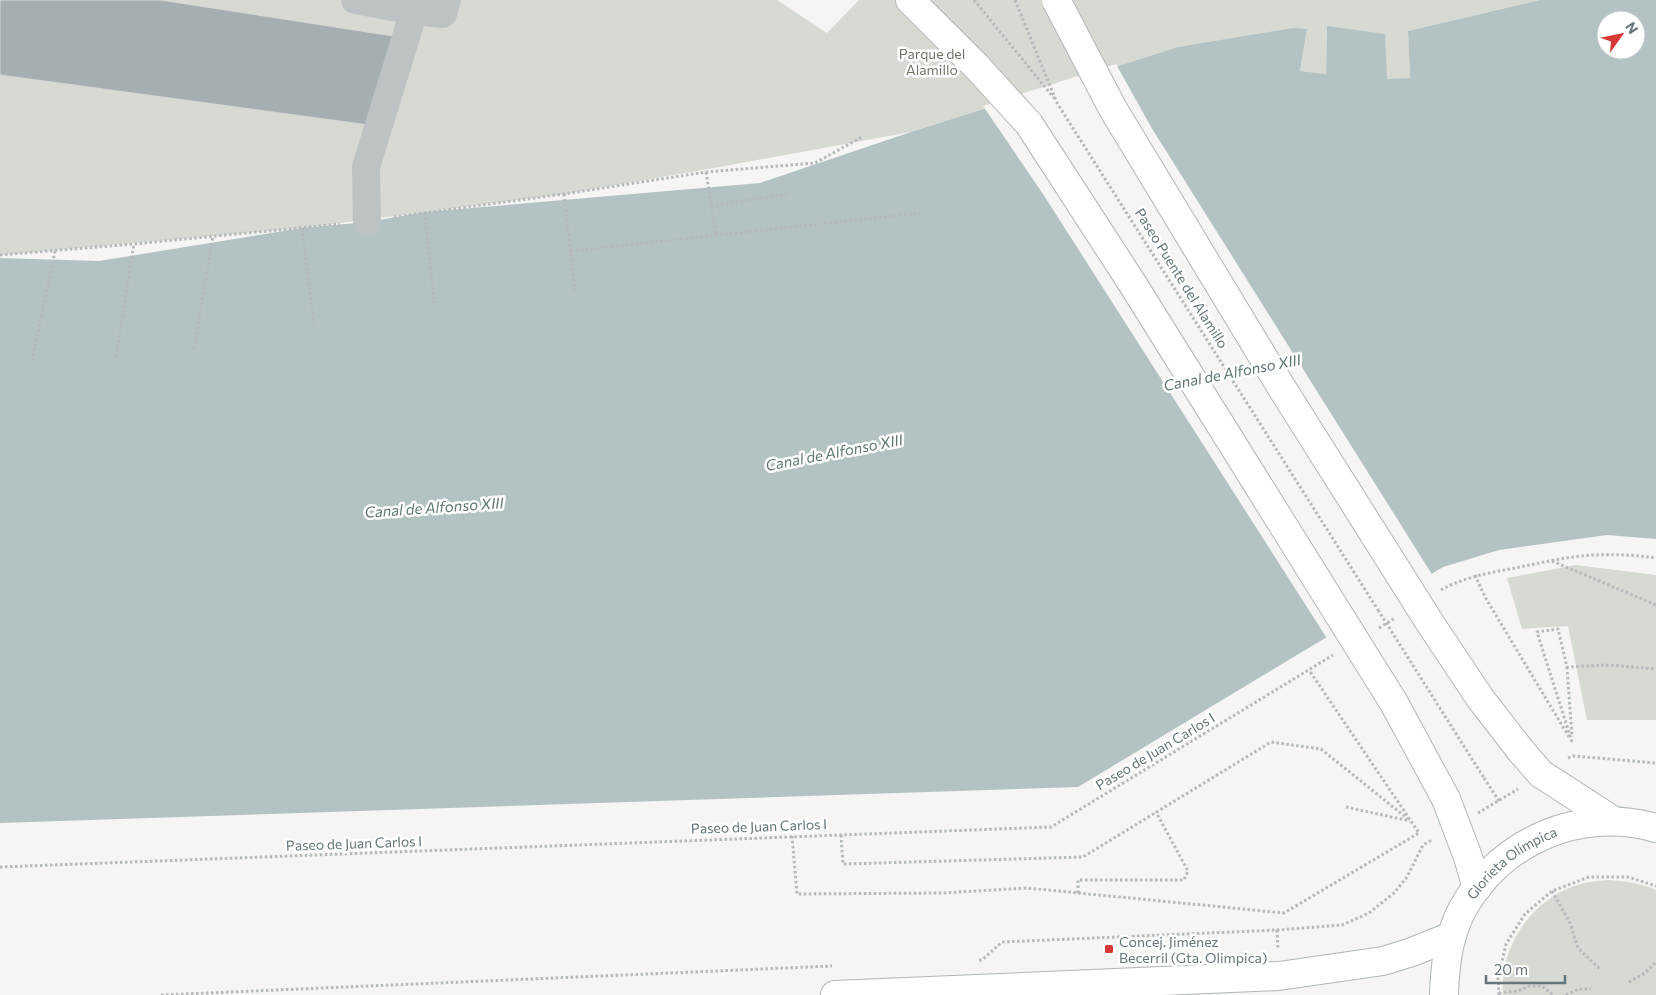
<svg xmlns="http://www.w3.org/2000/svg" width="1656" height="995" viewBox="0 0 1656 995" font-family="Commissioner,sans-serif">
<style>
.green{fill:#d7dad2}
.water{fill:#b3c3c4;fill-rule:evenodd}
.pier{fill:#f6f5f3}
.building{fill:#a5afb2;stroke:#d7d7d5}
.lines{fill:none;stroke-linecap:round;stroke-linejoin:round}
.major-casing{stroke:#b0b6b9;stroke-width:30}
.path{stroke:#b5b9bb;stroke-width:3;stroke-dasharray:2.5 2.5;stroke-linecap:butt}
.minor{stroke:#bdc2c4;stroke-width:28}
.major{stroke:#fff;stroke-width:28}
.major-bridge-casing{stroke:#b0b6b9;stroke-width:30;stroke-linecap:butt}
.path-bridge{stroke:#b5b9bb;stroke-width:3;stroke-dasharray:2.5 2.5;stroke-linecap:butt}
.major-bridge{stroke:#fff;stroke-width:28}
.poi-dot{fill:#d63933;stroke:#fff;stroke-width:2}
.labels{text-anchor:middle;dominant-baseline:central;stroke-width:5;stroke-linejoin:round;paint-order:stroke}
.park-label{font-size:14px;fill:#6d7965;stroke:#fff}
.street-label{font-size:14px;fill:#63767c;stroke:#fff}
.poi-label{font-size:14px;fill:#63767c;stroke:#fff;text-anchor:start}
.water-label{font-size:15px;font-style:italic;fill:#5e7677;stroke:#fff}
</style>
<rect width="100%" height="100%" fill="#f6f5f3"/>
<g class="green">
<polygon points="0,0 777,0 827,33 859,0 1540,0 1408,31 1410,78 1387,80 1327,26 1326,74 1300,71 1307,29 1178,47 911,132 714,168 564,194 302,228 0,255"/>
<polygon points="1576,565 1656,575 1656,720 1587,720 1568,626 1522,629 1507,578"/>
<path d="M1608 880C1625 881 1640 883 1656 890V995H1503C1499 948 1530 902 1574 886 1585 882 1596 881 1608 880Z"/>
</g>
<path class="water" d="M1540 0H1656V539L1607 535 1499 550 1443 567 1078 787 0 823V258L99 261 302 228 367 222 425 212 760 183 911 132 1178 47 1293 28 1307 29 1300 71 1326 74 1327 26 1385 34 1387 79 1410 78 1408 31ZM1606 20H1636V50H1606Z"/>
<polygon class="pier" points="1116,64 1151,127 1433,576 1328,640 1043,194 983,106"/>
<polygon class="building" points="0,0 161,0 393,36 376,126 0,75"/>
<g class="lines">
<g class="major-casing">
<g id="major">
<polyline points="910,0 978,68 1029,124"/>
<polyline points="1521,751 1541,774 1614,821"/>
<polyline points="1446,799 1468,857 1477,888"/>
<polyline points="835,995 1279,976 1383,961 1412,952 1452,936"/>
<path id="s1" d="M1444 995C1445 966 1448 937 1462 910 1499 841 1581 806 1656 828"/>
</g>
</g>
<g class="path">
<polyline points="974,0 1054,98"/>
<polyline points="1015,0 1057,103 1378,610"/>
<polyline points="706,172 716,235"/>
<polyline points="564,194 575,292"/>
<polyline points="711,206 788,194"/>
<polyline points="425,212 434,303"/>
<polyline points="394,217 564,194 706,172 815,163 862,137"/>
<polyline points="302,228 314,324"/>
<polyline points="571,251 921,213"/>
<polyline points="0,255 134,244 340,224"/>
<polyline points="194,349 213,236"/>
<polyline points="116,357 134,244"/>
<polyline points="32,361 55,251"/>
<polyline points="1552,561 1656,605"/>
<polyline points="1475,575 1485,597 1569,737"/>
<path d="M1441 590C1464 577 1489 573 1515 568 1541 563 1568 556 1594 555 1615 554 1636 555 1656 558"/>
<polyline points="1379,628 1395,618"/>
<polyline points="1567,667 1572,737"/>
<polyline points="1572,742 1537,632 1558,629 1567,667 1609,665 1656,669"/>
<polyline points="1568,758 1573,756 1656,763"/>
<polyline points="1484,778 1499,801"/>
<polyline points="1346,807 1410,821"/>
<polyline points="1478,813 1518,789"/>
<polyline points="841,835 843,864 1083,857 1271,742 1321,749 1408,819"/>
<polyline points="792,836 797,894 942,893 1027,888 1284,913 1419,833 1309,670"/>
<polyline points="0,867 1051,827 1333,655"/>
<polyline points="1552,891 1570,923 1578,948 1601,970"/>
<polyline points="1078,893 1078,880 1184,880 1188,871 1156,812"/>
<polyline points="1277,930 1278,950"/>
<polyline points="979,960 982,960 1002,942 1277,930 1342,925 1369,913 1394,893 1407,877 1423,845 1432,840"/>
<polyline points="1629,982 1645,973 1656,962"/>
<polyline points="1499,993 1518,991 1529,986 1542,986 1553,995"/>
<polyline points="161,995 832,966"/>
<polyline points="1499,995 1498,979 1506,944 1525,914 1552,891 1589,877 1628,877 1656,886"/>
<polyline points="1566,995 1579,989 1591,989"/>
</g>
<g class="minor">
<polyline points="355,0 414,11 443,14 447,0"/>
<polyline points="367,222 366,167 414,11"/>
</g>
<use href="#major" class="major"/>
<g class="major-bridge-casing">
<g id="major-bridge">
<polyline points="1056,0 1113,109 1280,385 1430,623 1480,698 1521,751"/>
<polyline points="1029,124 1132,283 1394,703 1446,799"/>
</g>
</g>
<polyline class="path-bridge" points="1378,610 1484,778"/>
<use href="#major-bridge" class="major-bridge"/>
</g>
<rect class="poi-dot" x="1104" y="944" width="10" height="10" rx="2.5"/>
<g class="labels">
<g class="park-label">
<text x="932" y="53">Parque del<tspan x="932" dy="16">Alamillo</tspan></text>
</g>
<g class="street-label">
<text transform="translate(1182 278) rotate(58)">Paseo Puente del Alamillo</text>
<text transform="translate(1155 751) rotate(-31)">Paseo de Juan Carlos I</text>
<text transform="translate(759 826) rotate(-2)">Paseo de Juan Carlos I</text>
<text transform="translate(354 843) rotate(-2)">Paseo de Juan Carlos I</text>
<text stroke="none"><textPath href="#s1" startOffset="158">Glorieta Olímpica</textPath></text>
</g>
<g class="poi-label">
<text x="1119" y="941">Concej. Jiménez<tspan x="1119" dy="16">Becerril (Gta. Olimpica)</tspan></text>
</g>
<g class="water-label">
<text transform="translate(1232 372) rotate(-11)">Canal de Alfonso XIII</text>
<text transform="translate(834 452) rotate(-11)">Canal de Alfonso XIII</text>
<text transform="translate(434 507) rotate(-4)">Canal de Alfonso XIII</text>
</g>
</g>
<g transform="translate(1621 35) rotate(57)"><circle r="24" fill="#ffffff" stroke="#c1c8cb"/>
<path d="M0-4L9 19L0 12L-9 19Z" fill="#d63933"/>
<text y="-8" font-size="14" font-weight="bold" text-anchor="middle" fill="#63767c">N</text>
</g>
<path d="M1486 975v8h79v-8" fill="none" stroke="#63767c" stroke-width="2.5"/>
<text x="1494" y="975" font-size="15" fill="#63767c" stroke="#ffffff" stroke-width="4" paint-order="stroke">20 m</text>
</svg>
